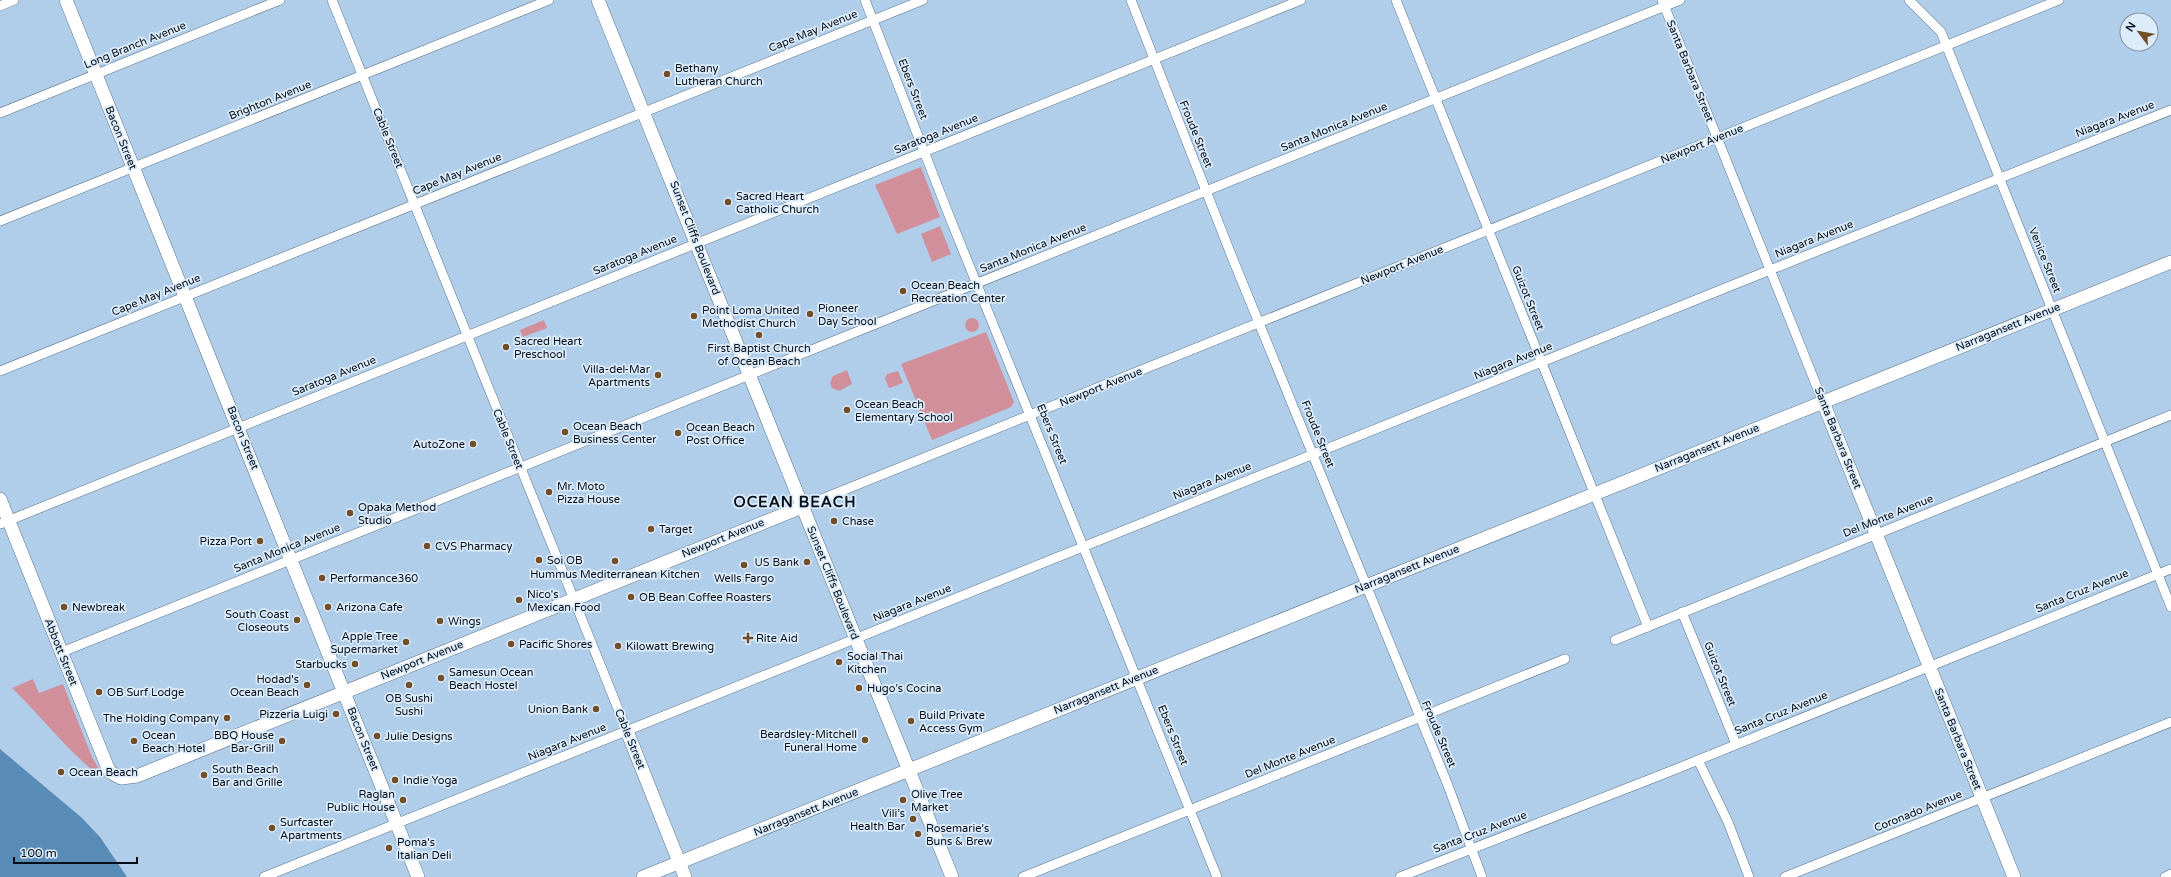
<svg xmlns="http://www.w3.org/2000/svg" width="2171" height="877" viewBox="0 0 2171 877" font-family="'Varela Round',sans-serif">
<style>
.green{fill:#d18f9c}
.water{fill:#598bb7}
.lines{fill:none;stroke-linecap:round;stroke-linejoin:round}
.street-casing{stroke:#58738c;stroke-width:10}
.secondary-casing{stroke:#58738c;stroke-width:14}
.street{stroke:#fff;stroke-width:9}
.secondary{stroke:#fff;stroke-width:13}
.poi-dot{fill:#724e28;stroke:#ddecfb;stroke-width:1.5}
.labels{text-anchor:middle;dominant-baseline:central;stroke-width:3.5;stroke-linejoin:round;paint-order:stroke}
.street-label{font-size:11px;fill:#050e18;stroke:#ddecfb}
.poi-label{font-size:11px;fill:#050e18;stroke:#ddecfb;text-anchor:start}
.district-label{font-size:15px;font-weight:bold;letter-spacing:1px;fill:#050e18;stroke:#ddecfb}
</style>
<rect width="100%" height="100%" fill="#b0ceea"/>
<g class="green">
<polygon points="921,167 940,217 897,234 875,185"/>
<polygon points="940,226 951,254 932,262 921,234"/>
<circle cx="972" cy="325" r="7"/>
<polygon points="544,320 547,328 523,337 520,330"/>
<polygon points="986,332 1014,402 1011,407 932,440 901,364"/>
<polygon points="847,370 852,384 839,391 832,388 830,383 833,376"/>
<polygon points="898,371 903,383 889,388 885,379 887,374"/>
<path d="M33 679 39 693 63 684 92 757 103 776 102 778C68 752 43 718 12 688Z"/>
</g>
<polygon class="water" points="0,749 82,818 100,837 127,877 0,877"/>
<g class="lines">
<g class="street-casing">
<g id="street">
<polyline points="332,0 627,731"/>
<polyline points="865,0 950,218 1217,877"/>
<polyline points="1131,0 1232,257 1447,783 1482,877"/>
<polyline points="1396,0 1648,627"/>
<polyline points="1662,0 1823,402"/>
<polyline points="1909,0 1941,32 2171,607"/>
<polyline points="0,6 14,0"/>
<polyline points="0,113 280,0"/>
<polyline points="0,221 549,0"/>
<polyline points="0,371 923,0"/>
<polyline points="802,507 2059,0"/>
<polyline points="0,524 1301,0"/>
<polyline points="1682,612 1736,744"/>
<polyline points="1615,640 2171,415"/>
<polyline points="62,652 1680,0"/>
<polyline points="1698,760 1728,822 1749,877"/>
<polyline points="264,877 1770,270 2171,110"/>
<polyline points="1023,877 1565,659"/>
<polyline points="1400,877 1666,773 2171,569"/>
<polyline points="1785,877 2171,722"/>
<polyline points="2165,877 2171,874"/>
</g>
</g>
<g class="secondary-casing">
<g id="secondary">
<polyline points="66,0 418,877"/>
<polyline points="598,0 952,877"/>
<polyline points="1823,402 2014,877"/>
<polyline points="0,499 107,766 110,772 121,778 137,776 802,507"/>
<polyline points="627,731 685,877"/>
<polyline points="643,877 2171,262"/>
</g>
</g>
<use href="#street" class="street"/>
<use href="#secondary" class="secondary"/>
</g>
<g class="poi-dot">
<circle cx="667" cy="74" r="4"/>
<circle cx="728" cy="202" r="4"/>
<circle cx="903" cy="291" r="4"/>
<circle cx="810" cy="314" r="4"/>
<circle cx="694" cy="316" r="4"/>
<circle cx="759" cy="335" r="4"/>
<circle cx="506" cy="347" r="4"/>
<circle cx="658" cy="375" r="4"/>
<circle cx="847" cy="410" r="4"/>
<circle cx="565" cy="432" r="4"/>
<circle cx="678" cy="433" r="4"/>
<circle cx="473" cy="444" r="4"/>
<circle cx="549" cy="492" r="4"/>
<circle cx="350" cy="513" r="4"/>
<circle cx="834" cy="521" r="4"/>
<circle cx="651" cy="529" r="4"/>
<circle cx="260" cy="541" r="4"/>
<circle cx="427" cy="546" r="4"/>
<circle cx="539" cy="560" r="4"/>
<circle cx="615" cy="561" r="4"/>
<circle cx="807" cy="562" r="4"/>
<circle cx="744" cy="565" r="4"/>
<circle cx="322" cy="578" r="4"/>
<circle cx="631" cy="597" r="4"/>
<circle cx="519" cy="600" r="4"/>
<circle cx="64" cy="607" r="4"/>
<circle cx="328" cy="607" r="4"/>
<circle cx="297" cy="620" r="4"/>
<circle cx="440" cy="621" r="4"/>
<path d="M746 632h4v4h4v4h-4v4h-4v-4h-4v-4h4z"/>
<circle cx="406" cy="642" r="4"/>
<circle cx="511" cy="644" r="4"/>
<circle cx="618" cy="646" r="4"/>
<circle cx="839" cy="662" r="4"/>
<circle cx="355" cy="664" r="4"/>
<circle cx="441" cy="678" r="4"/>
<circle cx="307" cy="685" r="4"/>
<circle cx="409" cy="685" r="4"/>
<circle cx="859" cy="688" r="4"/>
<circle cx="99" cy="692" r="4"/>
<circle cx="596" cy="709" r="4"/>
<circle cx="336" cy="714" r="4"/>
<circle cx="227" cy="718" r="4"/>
<circle cx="911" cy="721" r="4"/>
<circle cx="377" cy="736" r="4"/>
<circle cx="865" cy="740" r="4"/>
<circle cx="134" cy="741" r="4"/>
<circle cx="282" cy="741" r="4"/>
<circle cx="61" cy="772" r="4"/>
<circle cx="204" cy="775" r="4"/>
<circle cx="395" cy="780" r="4"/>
<circle cx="403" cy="800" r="4"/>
<circle cx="903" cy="800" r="4"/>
<circle cx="913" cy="819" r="4"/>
<circle cx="272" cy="828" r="4"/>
<circle cx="918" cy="834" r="4"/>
<circle cx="389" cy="848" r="4"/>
</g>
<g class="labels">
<g class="street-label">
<text transform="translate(813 31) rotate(-22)">Cape May Avenue</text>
<text transform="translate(135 45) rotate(-22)">Long Branch Avenue</text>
<text transform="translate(1690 71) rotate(68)">Santa Barbara Street</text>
<text transform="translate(913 89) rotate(69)">Ebers Street</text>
<text transform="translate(270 100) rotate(-22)">Brighton Avenue</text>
<text transform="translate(2115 119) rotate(-21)">Niagara Avenue</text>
<text transform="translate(1334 127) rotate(-22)">Santa Monica Avenue</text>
<text transform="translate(936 134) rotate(-22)">Saratoga Avenue</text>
<text transform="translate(1196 134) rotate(68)">Froude Street</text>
<text transform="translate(121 138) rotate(68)">Bacon Street</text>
<text transform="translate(388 138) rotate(68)">Cable Street</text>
<text transform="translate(1702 144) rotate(-22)">Newport Avenue</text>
<text transform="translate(457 174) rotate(-22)">Cape May Avenue</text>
<text transform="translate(695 238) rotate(69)">Sunset Cliffs Boulevard</text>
<text transform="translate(1814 239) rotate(-22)">Niagara Avenue</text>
<text transform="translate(1033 248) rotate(-22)">Santa Monica Avenue</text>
<text transform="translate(635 255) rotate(-22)">Saratoga Avenue</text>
<text transform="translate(2045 260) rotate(68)">Venice Street</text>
<text transform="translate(1402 265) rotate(-22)">Newport Avenue</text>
<text transform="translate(156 295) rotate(-22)">Cape May Avenue</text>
<text transform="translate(1528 298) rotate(68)">Guizot Street</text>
<text transform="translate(2008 327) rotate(-22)">Narragansett Avenue</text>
<text transform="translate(1513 361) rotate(-22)">Niagara Avenue</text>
<text transform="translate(334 376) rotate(-22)">Saratoga Avenue</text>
<text transform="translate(1101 387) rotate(-22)">Newport Avenue</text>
<text transform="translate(1052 434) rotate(68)">Ebers Street</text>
<text transform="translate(1318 434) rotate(68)">Froude Street</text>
<text transform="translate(243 438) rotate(68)">Bacon Street</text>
<text transform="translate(1838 438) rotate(68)">Santa Barbara Street</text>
<text transform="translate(508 439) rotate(68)">Cable Street</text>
<text transform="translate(1707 448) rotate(-22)">Narragansett Avenue</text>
<text transform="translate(1212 481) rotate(-22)">Niagara Avenue</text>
<text transform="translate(1888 516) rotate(-22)">Del Monte Avenue</text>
<text transform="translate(723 538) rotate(-22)">Newport Avenue</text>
<text transform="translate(287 548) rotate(-22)">Santa Monica Avenue</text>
<text transform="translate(1407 569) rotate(-22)">Narragansett Avenue</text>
<text transform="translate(833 583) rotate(68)">Sunset Cliffs Boulevard</text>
<text transform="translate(2082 591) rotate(-22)">Santa Cruz Avenue</text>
<text transform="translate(912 603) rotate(-22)">Niagara Avenue</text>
<text transform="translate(61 652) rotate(68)">Abbott Street</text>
<text transform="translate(422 660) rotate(-22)">Newport Avenue</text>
<text transform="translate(1720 674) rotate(68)">Guizot Street</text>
<text transform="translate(1106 690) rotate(-22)">Narragansett Avenue</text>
<text transform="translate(1781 713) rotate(-22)">Santa Cruz Avenue</text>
<text transform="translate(1439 734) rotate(67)">Froude Street</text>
<text transform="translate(1173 735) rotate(68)">Ebers Street</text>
<text transform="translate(363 739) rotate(68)">Bacon Street</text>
<text transform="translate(630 739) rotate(68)">Cable Street</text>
<text transform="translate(1958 739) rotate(68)">Santa Barbara Street</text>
<text transform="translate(567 742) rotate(-22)">Niagara Avenue</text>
<text transform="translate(1290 757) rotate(-22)">Del Monte Avenue</text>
<text transform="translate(1918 811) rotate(-22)">Coronado Avenue</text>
<text transform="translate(806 812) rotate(-22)">Narragansett Avenue</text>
<text transform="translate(1480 832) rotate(-21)">Santa Cruz Avenue</text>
</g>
<g class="poi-label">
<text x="675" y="68">Bethany<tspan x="675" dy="13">Lutheran Church</tspan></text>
<text x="736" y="196">Sacred Heart<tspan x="736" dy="13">Catholic Church</tspan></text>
<text x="911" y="285">Ocean Beach<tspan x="911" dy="13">Recreation Center</tspan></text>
<text x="818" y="308">Pioneer<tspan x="818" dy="13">Day School</tspan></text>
<text x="702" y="310">Point Loma United<tspan x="702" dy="13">Methodist Church</tspan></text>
<text x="514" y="341">Sacred Heart<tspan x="514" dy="13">Preschool</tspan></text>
<text x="759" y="348" text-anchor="middle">First Baptist Church<tspan x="759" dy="13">of Ocean Beach</tspan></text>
<text x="650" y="369" text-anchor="end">Villa-del-Mar<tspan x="650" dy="13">Apartments</tspan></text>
<text x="855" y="404">Ocean Beach<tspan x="855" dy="13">Elementary School</tspan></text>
<text x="573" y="426">Ocean Beach<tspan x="573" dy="13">Business Center</tspan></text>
<text x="686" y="427">Ocean Beach<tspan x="686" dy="13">Post Office</tspan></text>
<text x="465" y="444" text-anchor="end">AutoZone</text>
<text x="557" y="486">Mr. Moto<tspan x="557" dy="13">Pizza House</tspan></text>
<text x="358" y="507">Opaka Method<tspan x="358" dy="13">Studio</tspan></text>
<text x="842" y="521">Chase</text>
<text x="659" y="529">Target</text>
<text x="252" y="541" text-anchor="end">Pizza Port</text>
<text x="435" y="546">CVS Pharmacy</text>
<text x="547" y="560">Soi OB</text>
<text x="799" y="562" text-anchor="end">US Bank</text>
<text x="615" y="574" text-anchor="middle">Hummus Mediterranean Kitchen</text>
<text x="330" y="578">Performance360</text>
<text x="744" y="578" text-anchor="middle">Wells Fargo</text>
<text x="527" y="594">Nico's<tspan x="527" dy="13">Mexican Food</tspan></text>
<text x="639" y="597">OB Bean Coffee Roasters</text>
<text x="72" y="607">Newbreak</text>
<text x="336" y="607">Arizona Cafe</text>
<text x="289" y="614" text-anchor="end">South Coast<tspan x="289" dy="13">Closeouts</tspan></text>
<text x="448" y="621">Wings</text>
<text x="398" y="636" text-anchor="end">Apple Tree<tspan x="398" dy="13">Supermarket</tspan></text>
<text x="756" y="638">Rite Aid</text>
<text x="519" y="644">Pacific Shores</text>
<text x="626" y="646">Kilowatt Brewing</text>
<text x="847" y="656">Social Thai<tspan x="847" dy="13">Kitchen</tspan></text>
<text x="347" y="664" text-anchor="end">Starbucks</text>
<text x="449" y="672">Samesun Ocean<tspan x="449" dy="13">Beach Hostel</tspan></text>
<text x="299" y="679" text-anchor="end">Hodad's<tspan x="299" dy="13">Ocean Beach</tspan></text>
<text x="867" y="688">Hugo’s Cocina</text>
<text x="107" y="692">OB Surf Lodge</text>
<text x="409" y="698" text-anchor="middle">OB Sushi<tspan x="409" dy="13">Sushi</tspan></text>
<text x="588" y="709" text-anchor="end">Union Bank</text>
<text x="328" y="714" text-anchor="end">Pizzeria Luigi</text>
<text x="919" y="715">Build Private<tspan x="919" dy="13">Access Gym</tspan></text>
<text x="219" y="718" text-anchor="end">The Holding Company</text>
<text x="857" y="734" text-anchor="end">Beardsley-Mitchell<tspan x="857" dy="13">Funeral Home</tspan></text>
<text x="142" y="735">Ocean<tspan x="142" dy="13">Beach Hotel</tspan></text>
<text x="274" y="735" text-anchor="end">BBQ House<tspan x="274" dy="13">Bar-Grill</tspan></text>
<text x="385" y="736">Julie Designs</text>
<text x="212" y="769">South Beach<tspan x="212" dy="13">Bar and Grille</tspan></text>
<text x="69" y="772">Ocean Beach</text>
<text x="403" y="780">Indie Yoga</text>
<text x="395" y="794" text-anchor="end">Raglan<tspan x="395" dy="13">Public House</tspan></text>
<text x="911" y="794">Olive Tree<tspan x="911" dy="13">Market</tspan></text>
<text x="905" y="813" text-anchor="end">Vili’s<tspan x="905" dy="13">Health Bar</tspan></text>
<text x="280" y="822">Surfcaster<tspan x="280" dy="13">Apartments</tspan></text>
<text x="926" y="828">Rosemarie's<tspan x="926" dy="13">Buns &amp; Brew</tspan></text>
<text x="397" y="842">Poma's<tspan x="397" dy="13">Italian Deli</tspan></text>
</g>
<g class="district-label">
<text x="795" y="502">OCEAN BEACH</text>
</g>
</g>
<g transform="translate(2139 32) rotate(302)"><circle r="19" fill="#ddecfb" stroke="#8793a0"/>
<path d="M0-3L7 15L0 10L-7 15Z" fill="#724e28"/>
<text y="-6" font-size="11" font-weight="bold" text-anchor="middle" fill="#050e18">N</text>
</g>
<path d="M14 857v6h123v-6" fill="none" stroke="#050e18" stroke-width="2"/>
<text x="20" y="857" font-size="12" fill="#050e18" stroke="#ddecfb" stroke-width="3" paint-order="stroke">100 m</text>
</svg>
